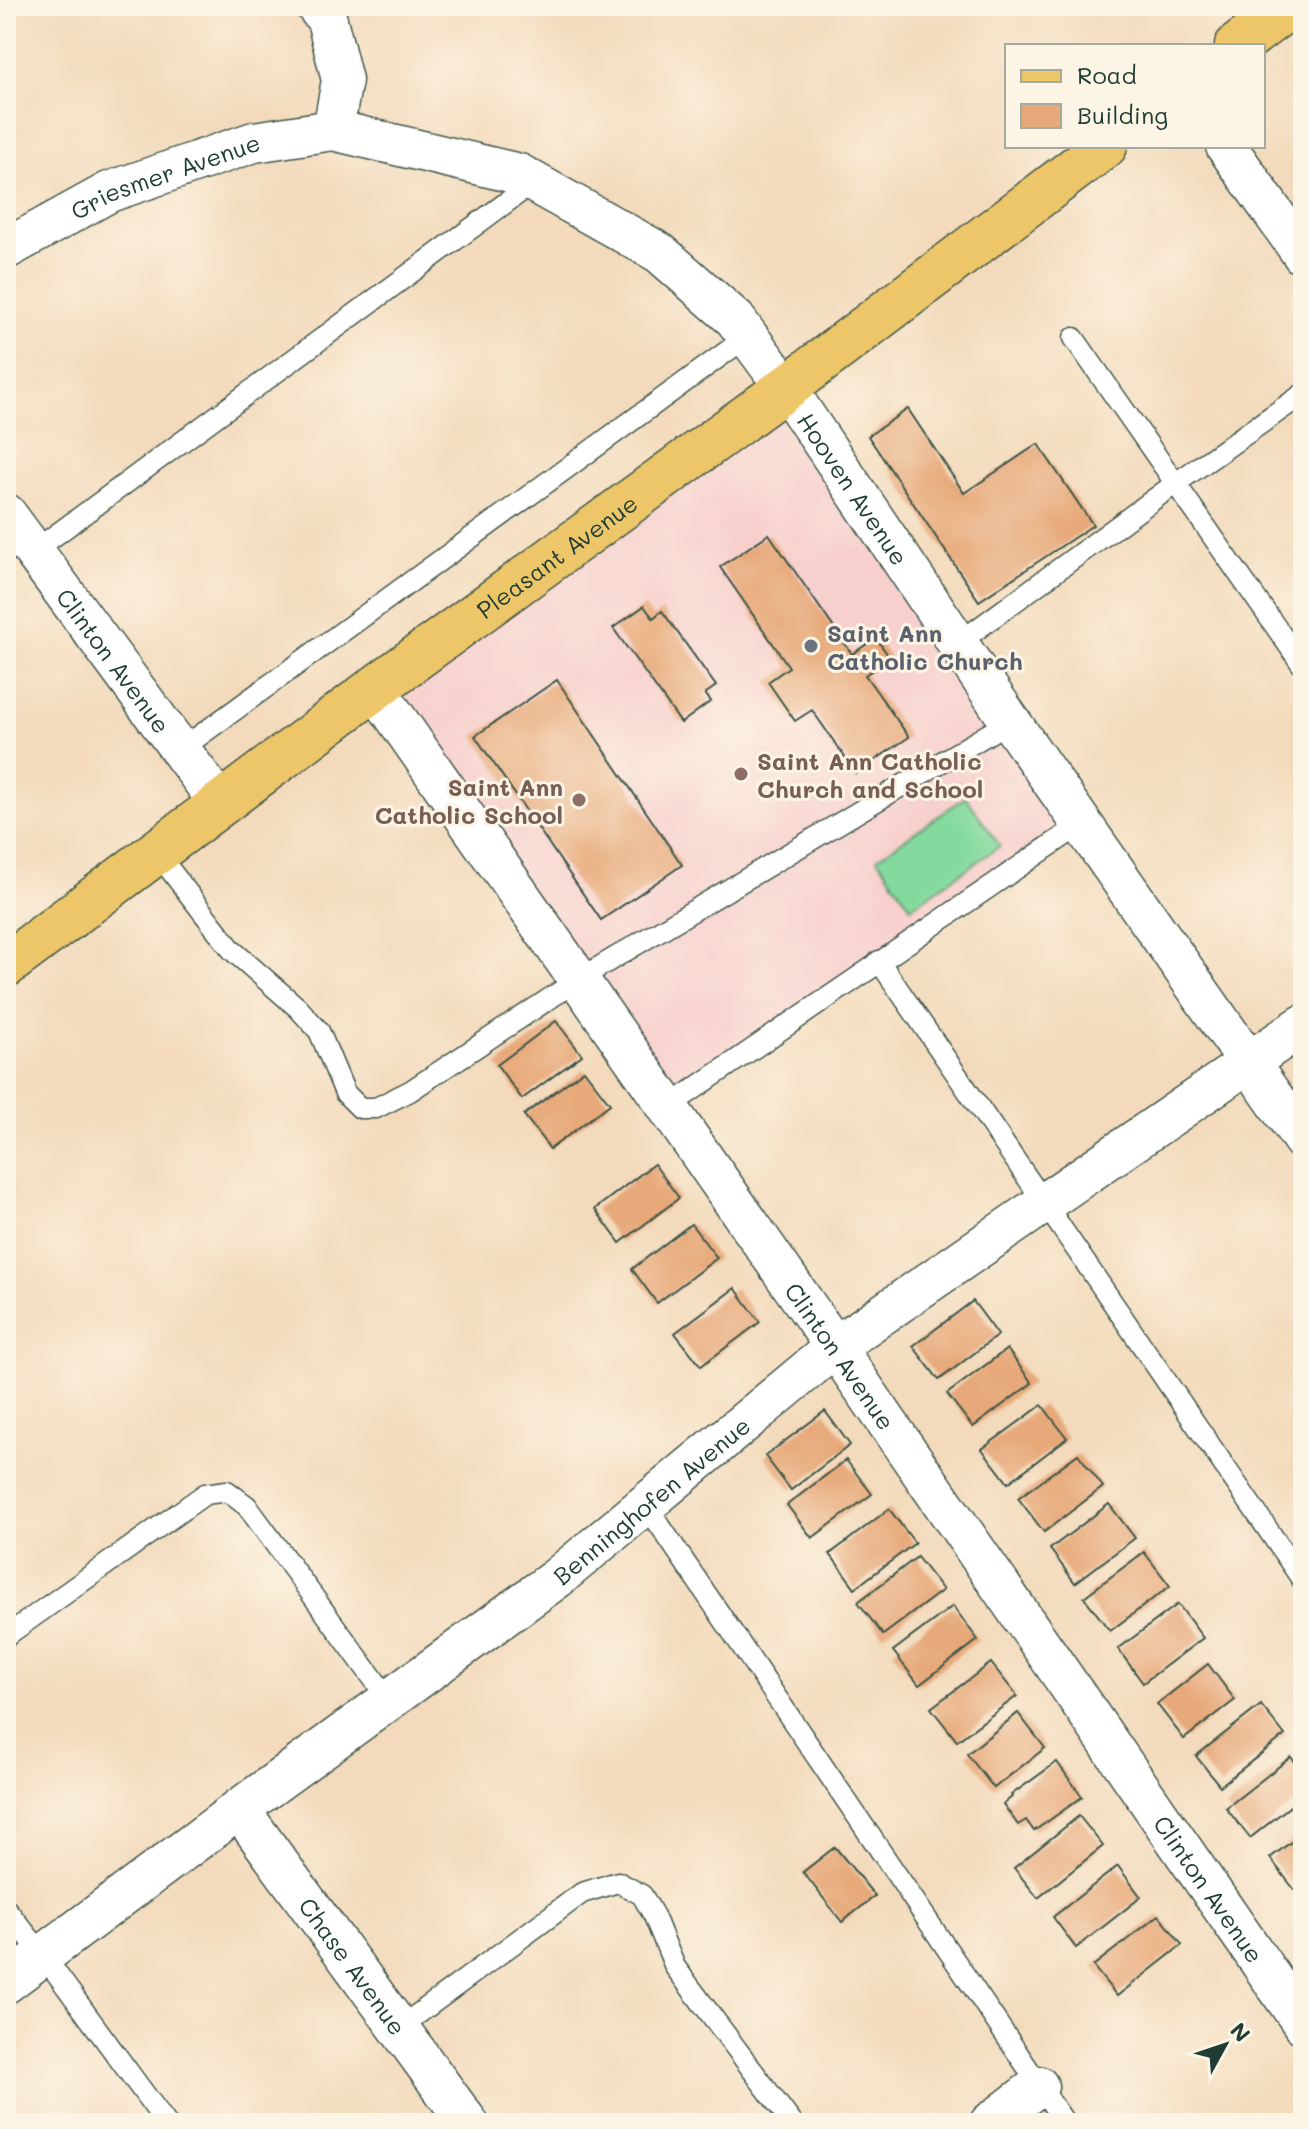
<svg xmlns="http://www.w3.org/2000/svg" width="1309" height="2129" viewBox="0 0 1309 2129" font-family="Mali,sans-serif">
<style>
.built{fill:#f7d0cd}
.green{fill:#84da9e;stroke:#528c69;stroke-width:2}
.building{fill:#e7a979}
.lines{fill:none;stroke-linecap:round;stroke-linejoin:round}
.service-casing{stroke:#3f5548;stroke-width:23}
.minor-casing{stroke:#3f5548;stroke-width:43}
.primary-casing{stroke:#3f5548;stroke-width:47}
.service{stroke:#fff;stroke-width:20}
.minor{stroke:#fff;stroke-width:40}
.primary{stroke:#ecc669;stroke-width:44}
.worship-dot{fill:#6b7280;stroke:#fcf5e5;stroke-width:3}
.education-dot{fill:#8d6e63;stroke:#fcf5e5;stroke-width:3}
.labels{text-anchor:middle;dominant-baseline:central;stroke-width:6;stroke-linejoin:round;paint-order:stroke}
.street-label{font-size:24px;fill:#1f3d34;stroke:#fcf5e5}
.worship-label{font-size:24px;font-weight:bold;fill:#5b616d;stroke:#fcf5e5;text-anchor:start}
.education-label{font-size:24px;font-weight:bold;fill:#785e54;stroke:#fcf5e5;text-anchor:start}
</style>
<rect width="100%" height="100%" fill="#fcf5e5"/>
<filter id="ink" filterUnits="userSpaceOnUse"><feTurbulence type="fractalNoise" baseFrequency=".0125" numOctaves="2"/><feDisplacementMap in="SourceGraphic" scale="16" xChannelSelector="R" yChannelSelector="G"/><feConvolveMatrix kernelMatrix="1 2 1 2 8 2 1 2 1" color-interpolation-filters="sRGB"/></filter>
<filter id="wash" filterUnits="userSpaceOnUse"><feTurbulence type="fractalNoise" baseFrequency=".006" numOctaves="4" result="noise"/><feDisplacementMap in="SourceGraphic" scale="32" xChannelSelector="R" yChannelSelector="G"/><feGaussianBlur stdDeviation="1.8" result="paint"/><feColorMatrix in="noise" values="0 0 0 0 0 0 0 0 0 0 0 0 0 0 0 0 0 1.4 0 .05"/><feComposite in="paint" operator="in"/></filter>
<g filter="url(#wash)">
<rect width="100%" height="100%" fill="#f3dabc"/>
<polygon class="built" points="786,388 1083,823 668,1107 375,688"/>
<polygon class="green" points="966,797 1000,846 911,907 877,858"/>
<g id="blocks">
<g class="building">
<polygon points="908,409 964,493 1038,444 1093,525 979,601 868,436"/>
<polygon points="769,534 852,654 876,638 890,658 865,675 909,737 856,773 812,710 795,721 768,682 789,667 720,567"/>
<polygon points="644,606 653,618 662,611 716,686 705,694 711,701 681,723 613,628"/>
<polygon points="557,680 682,865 601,920 475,736"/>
<polygon points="556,1021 582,1055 522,1099 497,1065"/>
<polygon points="584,1070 610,1104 550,1149 524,1115"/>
<polygon points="654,1164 679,1198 620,1243 595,1209"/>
<polygon points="691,1224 717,1258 657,1303 632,1269"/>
<polygon points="735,1288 760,1322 701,1366 675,1333"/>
<polygon points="973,1301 998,1335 939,1380 913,1346"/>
<polygon points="1007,1349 1032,1383 973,1427 947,1394"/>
<polygon points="1042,1405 1067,1438 1008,1483 982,1449"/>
<polygon points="825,1411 850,1445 791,1490 765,1456"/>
<polygon points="1078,1454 1103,1487 1044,1532 1018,1498"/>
<polygon points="846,1460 872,1494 812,1538 787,1505"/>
<polygon points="1109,1504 1135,1538 1075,1583 1050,1549"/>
<polygon points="889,1509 915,1543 855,1588 830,1554"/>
<polygon points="1144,1552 1170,1586 1110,1631 1084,1597"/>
<polygon points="917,1557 943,1590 883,1635 858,1602"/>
<polygon points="1178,1604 1203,1638 1143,1683 1118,1649"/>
<polygon points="953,1606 978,1640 919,1685 893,1651"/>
<polygon points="991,1663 1017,1696 957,1741 931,1708"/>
<polygon points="1208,1664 1235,1700 1184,1739 1157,1704"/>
<polygon points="1261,1705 1285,1735 1220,1786 1196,1756"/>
<polygon points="1018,1713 1045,1748 994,1788 967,1754"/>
<polygon points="1291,1757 1303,1772 1303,1796 1250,1838 1226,1808"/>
<polygon points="1057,1762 1082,1797 1034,1831 1026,1820 1018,1825 1003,1804 1012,1797 1011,1795"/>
<polygon points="1079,1816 1103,1846 1038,1898 1014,1868"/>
<polygon points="1303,1833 1303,1889 1297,1893 1270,1858"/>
<polygon points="835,1847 875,1896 842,1922 803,1872"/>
<polygon points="1118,1866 1141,1897 1076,1948 1053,1917"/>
<polygon points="1159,1915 1182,1945 1117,1996 1093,1966"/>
</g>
</g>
</g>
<g filter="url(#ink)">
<use href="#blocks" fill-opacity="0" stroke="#3f5548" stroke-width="2"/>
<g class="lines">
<g class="service-casing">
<g id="service">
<polyline points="1074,338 1303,666"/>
<polyline points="34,551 534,182"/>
<polyline points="957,644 1176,483 1303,394"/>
<polyline points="180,750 748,336"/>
<polyline points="157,853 232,950 298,1008 319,1031 345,1093 360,1108 376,1108 410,1091 579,979 1010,721"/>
<polyline points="879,961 1303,1581"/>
<polyline points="668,1107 1083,823"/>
<polyline points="646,1505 1065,2123"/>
<polyline points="6,1636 205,1494 227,1491 247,1506 389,1700"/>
<polyline points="6,1909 43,1955 166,2123"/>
<polyline points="399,2028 582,1893 618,1882 642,1895 654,1916 675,1967 792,2123"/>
</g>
</g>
<g class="minor-casing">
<g id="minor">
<path id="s1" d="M316 6 327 20 342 80 333 130 519 174 660 253 735 319 786 388 1010 721 1303 1140"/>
<polyline points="1226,146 1303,255"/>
<path id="s2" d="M6 249 109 192 254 142 333 130"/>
<path id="s3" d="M6 514 221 805"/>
<path id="s4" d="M375 688 835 1347 1303 2024"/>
<path id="s5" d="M239 1809 468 2123"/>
<path id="s6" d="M6 1983 239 1809 557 1578 835 1347 1303 1025"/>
<polyline points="990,2123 1038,2086"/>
</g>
</g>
<g class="primary-casing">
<g id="primary">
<polyline points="1237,46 1290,6"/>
<path id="s7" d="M6 965 375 688 786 388 1105 146"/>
</g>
</g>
<use href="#service" class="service"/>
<use href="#minor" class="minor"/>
<use href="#primary" class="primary"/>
</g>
</g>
<circle class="worship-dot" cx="811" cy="646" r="8"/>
<g class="education-dot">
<circle cx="741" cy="774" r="8"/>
<circle cx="579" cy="800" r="8"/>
</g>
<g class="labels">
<g class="street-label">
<text stroke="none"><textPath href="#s2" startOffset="176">Griesmer Avenue</textPath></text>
<text stroke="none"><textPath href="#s1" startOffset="790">Hooven Avenue</textPath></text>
<text stroke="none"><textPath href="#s7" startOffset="686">Pleasant Avenue</textPath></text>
<text stroke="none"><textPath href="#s3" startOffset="182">Clinton Avenue</textPath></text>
<text stroke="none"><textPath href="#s4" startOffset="814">Clinton Avenue</textPath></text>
<text stroke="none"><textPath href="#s6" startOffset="806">Benninghofen Avenue</textPath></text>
<text stroke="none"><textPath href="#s4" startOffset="1462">Clinton Avenue</textPath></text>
<text stroke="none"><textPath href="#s5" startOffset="194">Chase Avenue</textPath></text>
</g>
<g class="worship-label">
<text x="827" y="632">Saint Ann<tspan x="827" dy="28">Catholic Church</tspan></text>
</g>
<g class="education-label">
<text x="757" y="760">Saint Ann Catholic<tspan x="757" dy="28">Church and School</tspan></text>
<text x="563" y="786" text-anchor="end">Saint Ann<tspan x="563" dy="28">Catholic School</tspan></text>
</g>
</g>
<rect width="1309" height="2129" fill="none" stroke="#fcf5e5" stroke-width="32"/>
<rect x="1005" y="44" width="260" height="104" fill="#fcf5e5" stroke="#a4ab9e" stroke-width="2"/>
<rect x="1021" y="70" width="40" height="12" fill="#ecc669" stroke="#a4ab9e" stroke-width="2"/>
<text x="1077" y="84" font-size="24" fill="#1f3d34">Road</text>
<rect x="1021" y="104" width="40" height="24" fill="#e7a979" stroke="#a4ab9e" stroke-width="2"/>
<text x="1077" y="124" font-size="24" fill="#1f3d34">Building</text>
<g transform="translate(1225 2045) rotate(50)" stroke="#fcf5e5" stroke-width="6" paint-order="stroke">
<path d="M0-6L14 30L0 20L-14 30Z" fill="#1f3d34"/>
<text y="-12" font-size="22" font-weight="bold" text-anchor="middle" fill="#1f3d34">N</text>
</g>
</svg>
